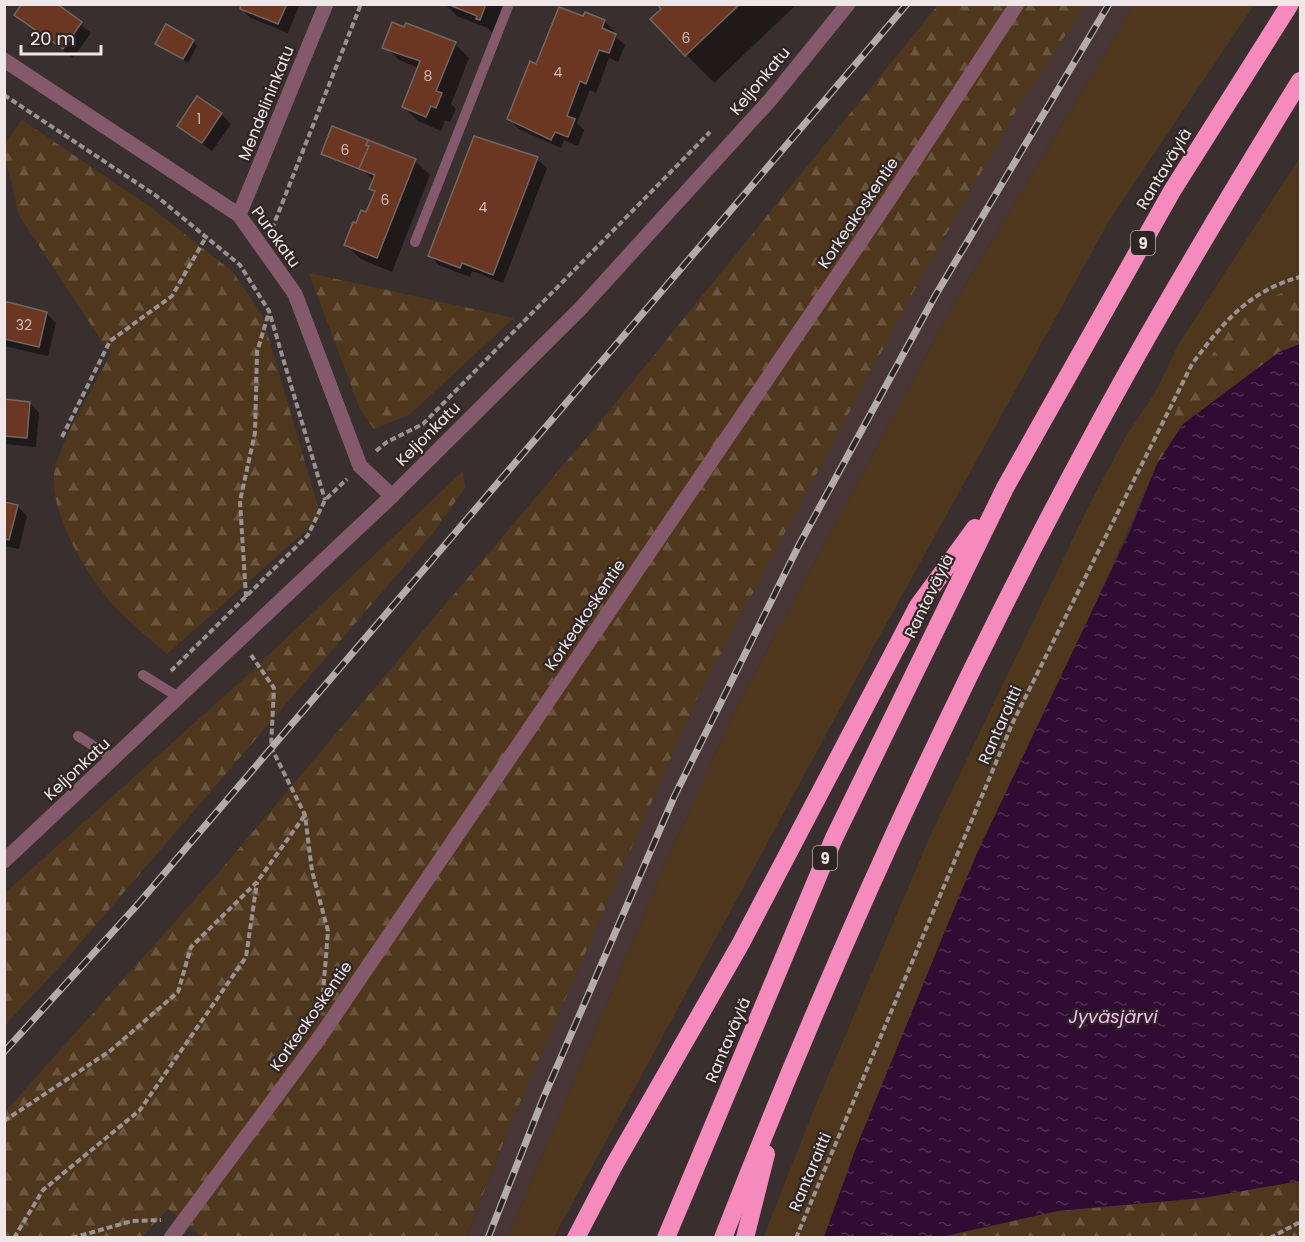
<svg xmlns="http://www.w3.org/2000/svg" width="1305" height="1242" viewBox="0 0 1305 1242" font-family="Poppins,sans-serif">
<style>
.built{fill:#483636}
.green{fill:#4f371d}
.forest{fill:url(#forest-firs)}
.water{fill:url(#water-ripples)}
.shadow{fill:#0007}
.building{fill:#6b3722;stroke:#726662;stroke-width:1.5}
.lines{fill:none;stroke-linecap:round;stroke-linejoin:round}
.path{stroke:#9a9191;stroke-width:4;stroke-dasharray:6 3;stroke-linecap:butt}
.lane{stroke:#85596c;stroke-width:10}
.street{stroke:#85596c;stroke-width:15}
.highway{stroke:#f58bbc;stroke-width:18}
.rail-casing{stroke:#b4abab;stroke-width:7}
.rail{stroke:#302525;stroke-width:4.5;stroke-dasharray:14;stroke-linecap:butt}
.labels{text-anchor:middle;dominant-baseline:central;stroke-width:4.5;stroke-linejoin:round;paint-order:stroke}
.number-label{font-size:14px;fill:#cebbb6}
.shield{fill:#302525;stroke:#b6adad;stroke-width:1.5}
.shield-label{font-size:15px;font-weight:bold;fill:#efe7e7}
.street-label{font-size:16px;fill:#efe7e7;stroke:#302525}
.water-label{font-size:18px;font-style:italic;fill:#fabafa;stroke:#302525}
</style>
<defs>
<pattern id="forest-firs" width="22" height="20" patternUnits="userSpaceOnUse" patternTransform="scale(1.5)"><rect width="22" height="20" fill="#4f371d"/><path d="M5 1l3.5 6h-7zM16 11l3.5 6h-7z" fill="#69543e"/></pattern>
<pattern id="water-ripples" width="26" height="14" patternUnits="userSpaceOnUse" patternTransform="scale(1.5)"><rect width="26" height="14" fill="#300c32"/><path d="M2 4q2-2 4 0t4 0M15 11q2-2 4 0t4 0" fill="none" stroke="#4e2f50"/></pattern>
</defs>
<rect width="100%" height="100%" fill="#3a2f2f"/>
<polygon class="built" points="1085,5 1134,5 953,306 737,706 668,858 508,1237 466,1238 517,1109 699,694 915,289 1016,111"/>
<g class="green">
<polygon points="1134,5 1254,5 1109,221 874,646 554,1237 508,1237 668,858 737,706 953,306"/>
<polygon points="1300,158 1300,344 1279,352 1157,464 856,1148 824,1237 763,1238 815,1107 930,836 1089,505 1126,436 1155,393 1179,343"/>
</g>
<g class="forest">
<polygon points="938,5 1085,5 1016,111 915,289 699,694 517,1109 466,1237 203,1237 168,1209 142,1237 5,1237 4,1113 213,879 604,417"/>
<path d="M22 120 149 206 233 272 262 315 321 517 167 654C151 640 134 626 119 611 90 582 43 506 56 465 68 426 93 390 110 354L19 215 5 157 4 145Z"/>
<polygon points="1300,158 1300,190 1290,174"/>
<polygon points="309,273 514,318 409,415 374,429 360,409"/>
<polygon points="1300,284 1300,344 1279,352 1157,464 1177,408 1230,328 1260,303"/>
<polygon points="463,471 465,488 433,533 63,963 5,1025 5,893 239,683"/>
<polygon points="1300,1181 1300,1237 940,1238 1057,1211 1202,1198"/>
</g>
<polygon class="water" points="1300,344 1300,1181 1202,1198 1057,1211 940,1237 824,1237 856,1148 977,853 1130,531 1157,464 1183,424 1279,352"/>
<g class="shadow">
<polygon points="54,4 91,33 73,58 16,15"/>
<polygon points="243,4 300,4 288,33 251,18 241,9"/>
<polygon points="445,4 506,4 492,33 488,28 457,16"/>
<polygon points="659,4 795,4 796,5 714,83 652,19 663,9"/>
<polygon points="584,18 604,21 614,31 612,34 625,45 618,62 609,58 596,93 590,90 577,123 584,130 578,146 564,140 561,148 519,129 509,119 537,66"/>
<polygon points="193,41 197,46 188,63 157,43"/>
<polygon points="455,44 469,58 451,104 456,109 450,122 445,120 441,131 418,121 404,107 419,68 399,60 384,45"/>
<polygon points="221,114 231,124 212,151 178,126"/>
<polygon points="323,154 415,161 430,175 392,272 361,259 346,245 356,225 367,214 376,193 371,188 374,181 366,173 328,158"/>
<polygon points="537,159 547,168 503,283 472,271 470,277 439,265 430,256"/>
<polygon points="4,303 46,313 56,323 48,356 4,346"/>
<polygon points="4,401 30,403 39,413 36,447 4,444"/>
<polygon points="4,503 17,506 27,516 19,549 4,546"/>
</g>
<g class="building">
<polygon points="22,4 57,4 82,22 63,49 14,15"/>
<polygon points="241,4 287,4 278,24 240,9"/>
<polygon points="447,4 486,4 480,20 476,19 477,16"/>
<polygon points="657,4 740,4 685,56 650,19 661,9"/>
<polygon points="559,7 583,16 585,12 605,20 602,28 616,34 609,53 599,50 586,84 580,81 567,116 575,119 568,137 555,132 551,140 507,119 530,61 536,64"/>
<polygon points="392,22 404,27 406,23 456,42 436,91 442,93 436,108 431,106 426,117 402,107 420,61 382,48"/>
<polygon points="166,24 194,40 183,59 155,44"/>
<polygon points="197,96 222,113 202,143 177,126"/>
<polygon points="332,126 368,140 366,145 369,146 359,169 321,154"/>
<polygon points="474,136 538,157 493,275 462,263 460,268 428,256"/>
<polygon points="368,140 416,159 377,258 344,245 353,222 356,223 361,210 366,212 375,191 369,189 375,175 359,169 369,146 366,145"/>
<polygon points="4,301 47,312 39,347 4,339"/>
<polygon points="4,399 30,402 27,438 4,436"/>
<polygon points="4,502 18,505 9,540 4,539"/>
</g>
<g class="lines">
<g class="path">
<polyline points="4,95 155,195 240,265 269,311 325,500"/>
<polyline points="272,229 361,4"/>
<polyline points="62,437 110,341 172,296 206,237"/>
<polyline points="376,451 387,442 423,424 710,132"/>
<polyline points="246,597 240,501 255,433 257,352 269,312"/>
<polyline points="251,655 274,688 271,747 305,815 312,871 328,931 323,993"/>
<polyline points="171,671 308,535 325,500 347,479"/>
<polyline points="4,1121 110,1051 178,992 191,947 257,882 305,815"/>
<polyline points="14,1238 43,1190 140,1110 246,957 257,882"/>
<polyline points="72,1238 132,1221 161,1220"/>
<path d="M796 1238 1013 722 1192 364C1223 323 1248 291 1300 277"/>
<polyline points="1270,1238 1300,1222"/>
</g>
<g class="lane">
<polyline points="415,242 509,4"/>
<polyline points="143,675 180,698"/>
<polyline points="78,736 114,759"/>
</g>
<g class="street">
<polyline points="4,60 239,215 295,294 360,466 392,496"/>
<polyline points="239,215 326,4"/>
<polyline points="4,861 392,496 581,308 771,99 848,4"/>
<polyline points="171,1238 320,1037 888,201 1017,4"/>
</g>
<g class="highway">
<polyline points="576,1238 613,1167 741,943 918,606 975,528"/>
<polyline points="666,1238 834,838 1005,488 1172,191 1290,4"/>
<path d="M723 1238C829 967 949 702 1087 446 1153 322 1226 201 1300 81"/>
<polyline points="745,1238 766,1154"/>
</g>
<g class="rail-casing">
<g id="rail">
<polyline points="4,1052 139,903 907,4"/>
<polyline points="488,1238 543,1099 674,797 799,545 935,296 1109,4"/>
</g>
</g>
<use href="#rail" class="rail"/>
</g>
<g class="labels">
<g class="number-label">
<text x="686" y="38">6</text>
<text x="558" y="72">4</text>
<text x="428" y="76">8</text>
<text x="199" y="119">1</text>
<text x="345" y="150">6</text>
<text x="385" y="200">6</text>
<text x="483" y="207">4</text>
<text x="24" y="325">32</text>
</g>
<g class="shield">
<rect x="1131" y="231" width="24" height="24" rx="4.5"/>
<rect x="813" y="846" width="24" height="24" rx="4.5"/>
</g>
<g class="shield-label">
<text x="1143" y="243">9</text>
<text x="825" y="858">9</text>
</g>
<g class="street-label">
<text transform="translate(760 81) rotate(-50)">Keljonkatu</text>
<text transform="translate(266 103) rotate(-68)">Mendelininkatu</text>
<text transform="translate(1164 169) rotate(-59)">Rantaväylä</text>
<text transform="translate(858 213) rotate(-56)">Korkeakoskentie</text>
<text transform="translate(276 237) rotate(54)">Purokatu</text>
<text transform="translate(428 434) rotate(-45)">Keljonkatu</text>
<text transform="translate(929 596) rotate(-64)">Rantaväylä</text>
<text transform="translate(585 615) rotate(-56)">Korkeakoskentie</text>
<text transform="translate(1000 725) rotate(-66)">Rantaraitti</text>
<text transform="translate(77 769) rotate(-43)">Keljonkatu</text>
<text transform="translate(311 1016) rotate(-55)">Korkeakoskentie</text>
<text transform="translate(728 1040) rotate(-67)">Rantaväylä</text>
<text transform="translate(810 1172) rotate(-67)">Rantaraitti</text>
</g>
<g class="water-label">
<text x="1113" y="1016">Jyväsjärvi</text>
</g>
</g>
<rect width="1305" height="1242" fill="none" stroke="#efe7e7" stroke-width="12"/>
<path d="M21 45v9h80v-9" fill="none" stroke="#efe7e7" stroke-width="3"/>
<text x="30" y="45" font-size="18" fill="#efe7e7" stroke="#302525" stroke-width="4.5" paint-order="stroke">20 m</text>
</svg>
